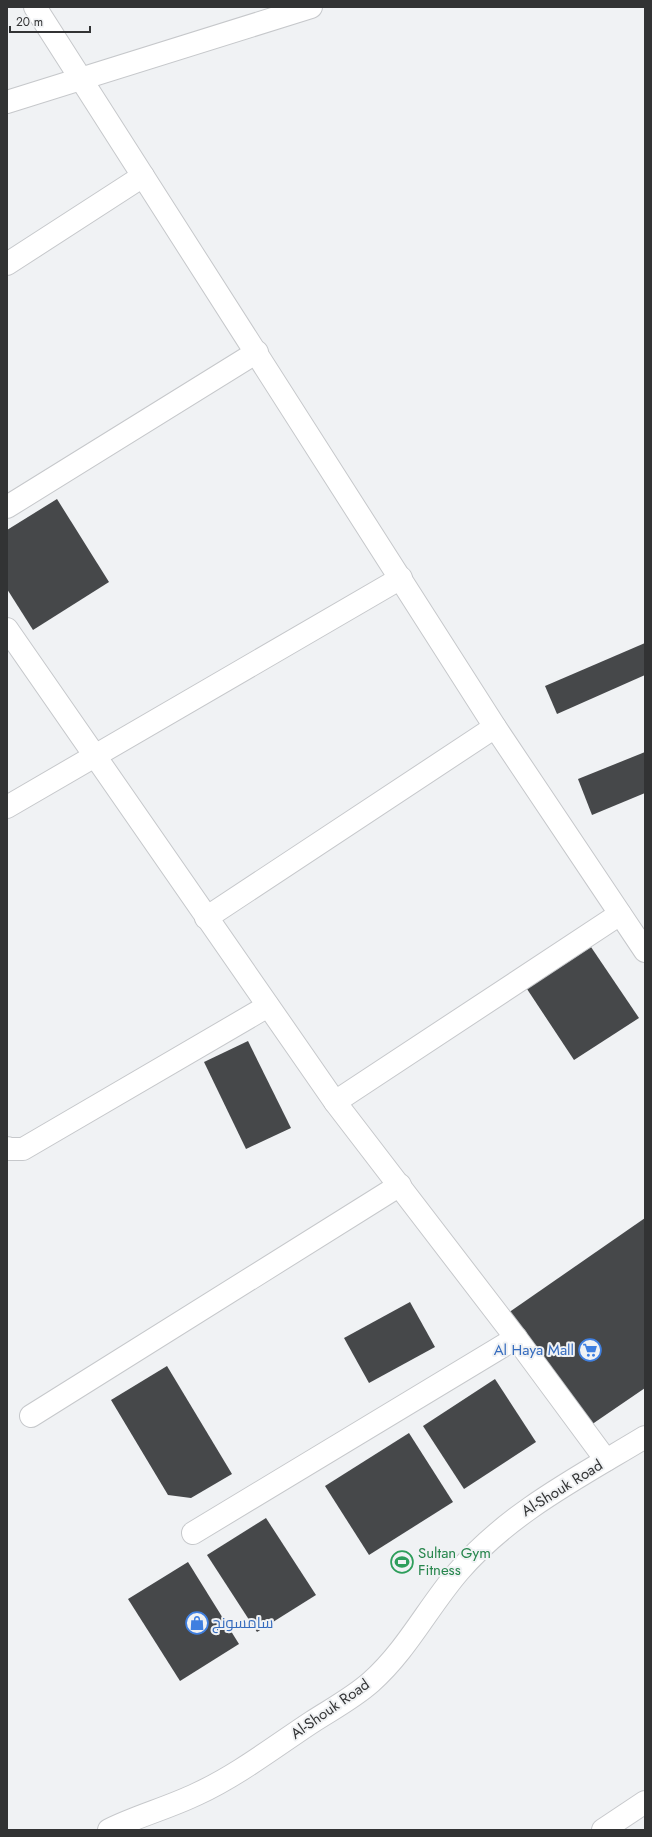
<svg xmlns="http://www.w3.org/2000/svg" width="652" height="1837" viewBox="0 0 652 1837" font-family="Jost,Cairo,sans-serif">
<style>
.building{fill:#46484a}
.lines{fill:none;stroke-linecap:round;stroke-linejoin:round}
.minor-casing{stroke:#c6c8cb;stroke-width:24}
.major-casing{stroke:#c6c8cb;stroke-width:24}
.minor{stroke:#fff;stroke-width:22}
.major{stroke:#fff;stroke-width:22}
.labels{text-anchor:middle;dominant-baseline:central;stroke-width:4;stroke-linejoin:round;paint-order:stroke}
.shop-label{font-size:15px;fill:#366cbe;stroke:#f0f2f4;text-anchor:end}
.street-label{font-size:15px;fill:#323334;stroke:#f0f2f4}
.leisure-label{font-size:15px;fill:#27864d;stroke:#f0f2f4;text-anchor:start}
</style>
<rect width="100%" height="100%" fill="#f0f2f4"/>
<g class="building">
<polygon points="57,499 109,582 33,630 7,589 7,530"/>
<polygon points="645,643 645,675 557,714 545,686"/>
<polygon points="645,752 645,793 592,815 578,779"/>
<polygon points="591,947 639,1018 574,1060 527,989"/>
<polygon points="248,1041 291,1128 246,1149 204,1062"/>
<polygon points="645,1218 645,1388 588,1427 508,1313"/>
<polygon points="410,1302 435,1347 369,1383 344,1338"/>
<polygon points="167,1366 232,1474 191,1498 168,1495 111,1400"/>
<polygon points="495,1379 536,1442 464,1489 423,1426"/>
<polygon points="409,1433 453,1502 369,1555 325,1486"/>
<polygon points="266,1518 316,1595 257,1632 207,1555"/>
<polygon points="188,1562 239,1644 180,1681 128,1599"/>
</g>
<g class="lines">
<g class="minor-casing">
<g id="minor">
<polyline points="35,7 495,727 645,951"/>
<polyline points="7,102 311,7"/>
<polyline points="7,264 143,176"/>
<polyline points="7,507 257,352"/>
<polyline points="7,629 335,1102 516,1338 606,1460"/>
<polyline points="7,807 401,578"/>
<polyline points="206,918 495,727"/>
<polyline points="335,1102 620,914"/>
<polyline points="7,1148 10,1149 23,1149 268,1006"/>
<polyline points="31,1416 400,1185"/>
<polyline points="193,1533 516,1338"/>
</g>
</g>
<g class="major-casing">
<g id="major">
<path d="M109 1830C137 1816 168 1808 197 1794 238 1775 274 1747 312 1722 332 1709 353 1698 371 1682 407 1650 428 1607 459 1571 510 1512 579 1477 645 1437"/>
<polyline points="603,1830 645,1802"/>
</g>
</g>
<use href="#minor" class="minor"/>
<use href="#major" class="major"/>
</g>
<defs>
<g id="supermarket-ring" transform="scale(1.15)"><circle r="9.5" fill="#f0f2f4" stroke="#3f7fe0" stroke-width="1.5"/><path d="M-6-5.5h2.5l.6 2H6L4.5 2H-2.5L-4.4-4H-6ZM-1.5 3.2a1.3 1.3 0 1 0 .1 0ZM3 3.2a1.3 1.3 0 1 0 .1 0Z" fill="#3f7fe0"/></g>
<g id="stadium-ring" transform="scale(1.15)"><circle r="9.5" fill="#f0f2f4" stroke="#2e9e5b" stroke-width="1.5"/><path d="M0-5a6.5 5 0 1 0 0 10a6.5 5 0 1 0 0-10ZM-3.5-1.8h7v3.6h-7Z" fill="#2e9e5b"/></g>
<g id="shop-ring" transform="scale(1.15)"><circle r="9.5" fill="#f0f2f4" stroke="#3f7fe0" stroke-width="1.5"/><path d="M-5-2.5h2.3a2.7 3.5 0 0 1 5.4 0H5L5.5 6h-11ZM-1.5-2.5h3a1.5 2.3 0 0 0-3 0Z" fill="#3f7fe0"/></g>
</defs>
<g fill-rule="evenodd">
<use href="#supermarket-ring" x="590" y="1350"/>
<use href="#stadium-ring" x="402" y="1562"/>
<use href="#shop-ring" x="197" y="1623"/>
</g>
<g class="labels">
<g class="shop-label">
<text x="574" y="1350">Al Haya Mall</text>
<text x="212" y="1623" text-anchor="start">سامسونج</text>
</g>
<g class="street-label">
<text transform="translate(562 1488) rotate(-32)">Al-Shouk Road</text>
<text transform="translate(330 1709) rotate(-35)">Al-Shouk Road</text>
</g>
<g class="leisure-label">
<text x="418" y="1553">Sultan Gym<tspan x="418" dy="17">Fitness</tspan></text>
</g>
</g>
<rect width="652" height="1837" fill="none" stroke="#323334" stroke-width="16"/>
<path d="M10 26v6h80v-6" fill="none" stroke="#323334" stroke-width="2"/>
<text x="16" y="26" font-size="12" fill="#323334" stroke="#f0f2f4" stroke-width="3" paint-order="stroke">20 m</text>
</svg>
